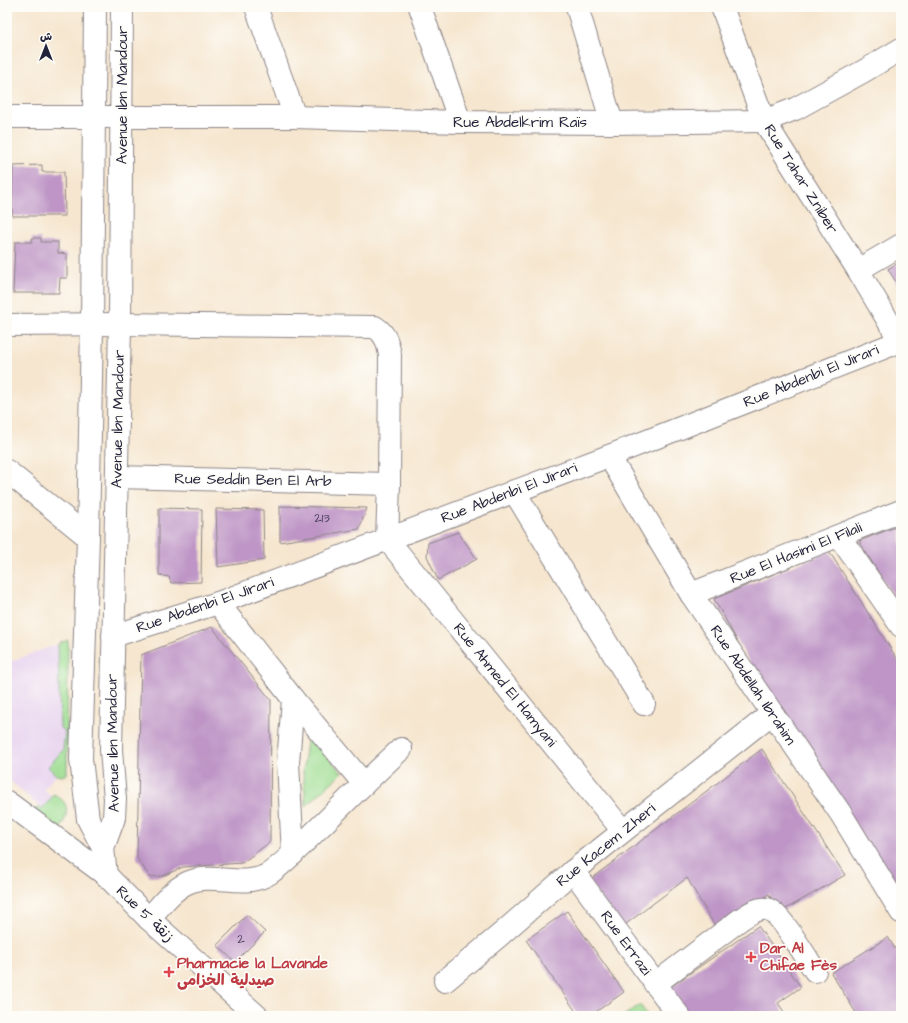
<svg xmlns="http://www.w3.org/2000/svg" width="908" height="1023" viewBox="0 0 908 1023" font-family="'Architects Daughter','Playpen Sans Arabic',sans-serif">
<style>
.built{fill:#e7d2ef}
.green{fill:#9edd92;stroke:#608066}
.building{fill:#be95c6}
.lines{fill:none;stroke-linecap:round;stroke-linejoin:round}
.street-casing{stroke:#8c8485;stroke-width:24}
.secondary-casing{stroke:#8c8485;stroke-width:24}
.street{stroke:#fff;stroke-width:22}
.secondary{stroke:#fff;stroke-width:22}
.health-dot{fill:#e0444e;stroke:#fdfcf7;stroke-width:1.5}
.labels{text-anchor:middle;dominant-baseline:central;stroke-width:3.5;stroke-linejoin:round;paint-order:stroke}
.number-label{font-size:13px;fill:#493f5e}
.street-label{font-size:15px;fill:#22223b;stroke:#fdfcf7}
.health-label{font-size:15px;font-weight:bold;fill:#be3a42;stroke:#fdfcf7;text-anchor:start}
</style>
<rect width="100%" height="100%" fill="#fdfcf7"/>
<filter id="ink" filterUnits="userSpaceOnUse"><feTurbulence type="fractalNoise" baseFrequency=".025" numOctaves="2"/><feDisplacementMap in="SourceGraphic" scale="8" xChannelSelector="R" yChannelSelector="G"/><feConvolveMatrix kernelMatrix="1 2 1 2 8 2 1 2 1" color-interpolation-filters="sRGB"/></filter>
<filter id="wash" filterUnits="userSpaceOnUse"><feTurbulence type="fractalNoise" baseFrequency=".012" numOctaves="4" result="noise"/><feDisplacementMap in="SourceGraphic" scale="16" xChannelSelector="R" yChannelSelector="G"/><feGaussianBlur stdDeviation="0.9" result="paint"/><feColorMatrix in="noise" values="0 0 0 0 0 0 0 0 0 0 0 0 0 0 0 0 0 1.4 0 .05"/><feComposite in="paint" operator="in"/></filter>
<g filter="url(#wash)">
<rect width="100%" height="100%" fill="#f6e6cf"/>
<polygon class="built" points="58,644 60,728 65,731 63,750 48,767 56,775 44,789 52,797 42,809 7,778 7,663"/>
<g class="green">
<polygon points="68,640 67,769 67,774 62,776 56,775 48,767 63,750 65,731 60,728 58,644"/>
<polygon points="308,734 342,773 306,806 303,771"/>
<path d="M54 794C57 796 62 799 64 802 70 810 64 822 60 829L30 816 39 806 42 809 52 797Z"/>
<polygon points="640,1005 648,1016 623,1016"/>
</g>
<g id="blocks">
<g class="building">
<polygon points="42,165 42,172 64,172 65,216 12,216 13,166"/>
<polygon points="32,238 41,238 41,242 58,242 58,253 67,254 67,278 60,278 59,293 13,293 15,242 32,242"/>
<polygon points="901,261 901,290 888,269"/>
<polygon points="280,506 367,508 359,529 280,542"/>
<polygon points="159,508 202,509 201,582 171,583 169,577 159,575"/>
<polygon points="216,509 263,510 264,560 218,567"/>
<polygon points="901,525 901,609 859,541"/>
<polygon points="458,532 477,559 438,580 427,556 428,543"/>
<polygon points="829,551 901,665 901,898 764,689 714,599"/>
<polygon points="212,627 271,700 270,842 242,863 183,867 163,876 150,877 137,858 141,655"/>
<polygon points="762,749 845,875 779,913 769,894 717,930 687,878 622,927 588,881"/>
<polygon points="567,911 624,992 590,1016 579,1016 526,940"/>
<polygon points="247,915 265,932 235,962 217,945"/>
<polygon points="758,926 801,987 778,1003 787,1016 684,1016 666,990"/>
<polygon points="888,937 901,959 901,1016 858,1016 831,973"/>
</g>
</g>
</g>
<g filter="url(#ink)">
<use href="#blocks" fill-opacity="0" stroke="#8c8485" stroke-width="1"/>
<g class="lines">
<g class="street-casing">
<g id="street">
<polyline points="256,7 295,117"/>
<polyline points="420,7 460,122"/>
<polyline points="577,7 612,123"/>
<polyline points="722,7 764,121 858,270 900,341"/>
<polyline points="7,117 295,117 460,122 612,123 764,121 795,109 864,71 901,49"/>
<polyline points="858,270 901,245"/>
<path d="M7 325 120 324 375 327C386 334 388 344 390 355L389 484 387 539 623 831"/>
<polyline points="609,456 691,594 841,814 901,912"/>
<polyline points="7,471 88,537"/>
<polyline points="117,477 389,484"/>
<polyline points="514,491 644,704"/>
<polyline points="839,536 901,626"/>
<polyline points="691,594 901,511"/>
<polyline points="218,603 293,699 364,784"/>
<polyline points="113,636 218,603 609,456 901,341"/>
<polyline points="293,699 288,763 293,854"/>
<polyline points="7,802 106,875"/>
<polyline points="573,871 679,1016"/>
<path d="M149 919C160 906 171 891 187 883 213 871 246 890 270 873 289 860 305 841 322 825 348 799 374 774 401 749"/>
<polyline points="445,981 500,935 573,871 771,714"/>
<path d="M655 984 741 919C749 914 758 907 767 909 780 912 807 959 815 971"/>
</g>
</g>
<g class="secondary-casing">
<g id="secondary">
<polyline points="95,7 92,325 88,537 81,759 88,819 103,848 106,875 149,919 257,1016"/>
<polyline points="103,848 114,818 115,799 111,750 120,324 122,7"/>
</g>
</g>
<use href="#street" class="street"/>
<use href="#secondary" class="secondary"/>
</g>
</g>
<g class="health-dot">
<path d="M749 951h4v4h4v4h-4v4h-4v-4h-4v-4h4z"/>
<path d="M167 966h4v4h4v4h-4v4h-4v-4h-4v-4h4z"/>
</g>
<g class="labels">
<g class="number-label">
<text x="322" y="518">213</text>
<text x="241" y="939">2</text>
</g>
<g class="street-label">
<text transform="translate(122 95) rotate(-90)">Avenue Ibn Mandour</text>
<text x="520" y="122">Rue Abdelkrim Raïs</text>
<text transform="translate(801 179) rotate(58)">Rue Tahar Zniber</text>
<text transform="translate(811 376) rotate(-22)">Rue Abdenbi El Jirari</text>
<text transform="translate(118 419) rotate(-89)">Avenue Ibn Mandour</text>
<text transform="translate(253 480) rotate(1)">Rue Seddin Ben El Arb</text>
<text transform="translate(509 493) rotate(-21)">Rue Abdenbi El Jirari</text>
<text transform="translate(796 553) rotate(-22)">Rue El Hasimi El Filali</text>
<text transform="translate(205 605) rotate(-19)">Rue Abdenbi El Jirari</text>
<text transform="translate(505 685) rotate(51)">Rue Ahmed El Hamyani</text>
<text transform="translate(753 685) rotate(56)">Rue Abdellah Ibrahim</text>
<text transform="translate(113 743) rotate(-91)">Avenue Ibn Mandour</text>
<text transform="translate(606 845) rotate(-39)">Rue Kacem Zheri</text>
<text transform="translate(145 914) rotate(44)">Rue 5 زنقة</text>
<text transform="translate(626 943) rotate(54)">Rue Errazi</text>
</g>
<g class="health-label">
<text x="760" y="948">Dar Al<tspan x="760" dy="17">Chifae Fès</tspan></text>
<text x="177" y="963">Pharmacie la Lavande<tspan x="177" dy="17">صيدلية الخزامى</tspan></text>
</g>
</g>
<rect width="908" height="1023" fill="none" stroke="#fdfcf7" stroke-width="24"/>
<g transform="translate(46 46)" stroke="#fdfcf7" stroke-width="3" paint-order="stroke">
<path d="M0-3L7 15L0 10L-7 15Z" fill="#22223b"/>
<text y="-6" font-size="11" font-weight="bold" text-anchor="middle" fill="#22223b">ش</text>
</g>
</svg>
